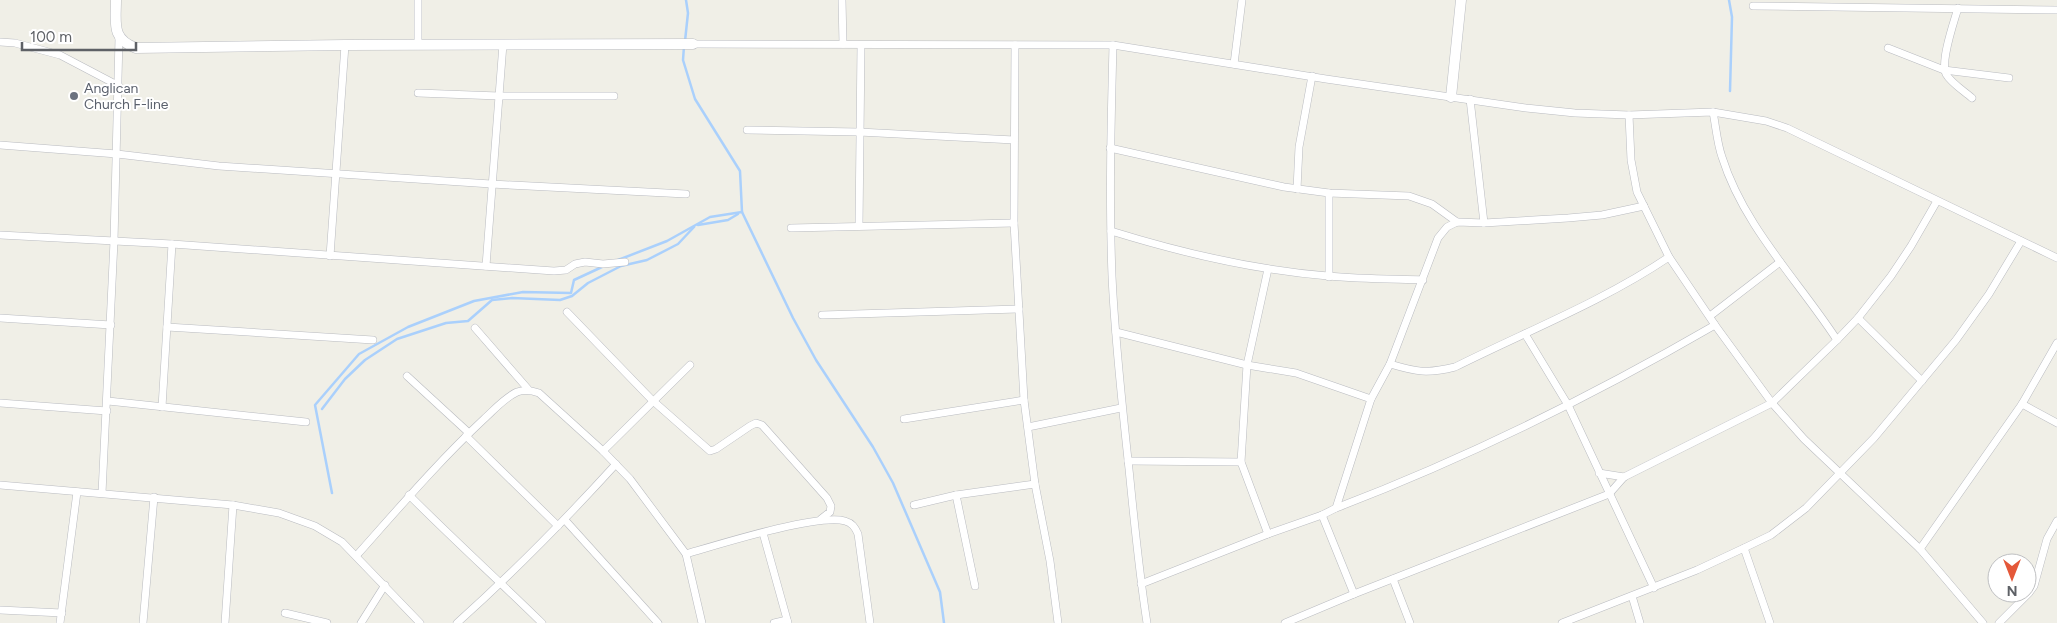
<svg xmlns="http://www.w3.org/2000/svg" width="2057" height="623" viewBox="0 0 2057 623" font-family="Figtree,sans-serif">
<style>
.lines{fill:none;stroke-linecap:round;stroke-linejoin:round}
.stream{stroke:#aad0fc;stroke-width:2.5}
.street-casing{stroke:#b9bbc0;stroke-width:8}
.secondary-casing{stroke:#babcc1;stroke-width:11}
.street{stroke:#fff;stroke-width:7}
.secondary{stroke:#fff;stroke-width:10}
.worship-dot{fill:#6b7280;stroke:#fff;stroke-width:2}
.labels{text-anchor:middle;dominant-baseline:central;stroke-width:4;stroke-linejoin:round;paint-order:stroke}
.worship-label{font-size:14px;fill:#5b616d;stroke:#fff;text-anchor:start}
</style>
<rect width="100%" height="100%" fill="#f0efe7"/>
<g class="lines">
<g class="stream">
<polyline points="1729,0 1732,17 1730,91"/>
<polyline points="685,41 688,13 686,0"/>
<polyline points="684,46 683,60 695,99 740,171 742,212 793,318 816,360 873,447 893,483 940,592 944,623"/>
<polyline points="698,225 728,220 738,214"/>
<polyline points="618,260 667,241 710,217 742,212"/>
<polyline points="322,409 345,379 365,360 397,339 446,323 468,321 492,300 512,298 560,300 572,296 588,283 621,266 647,260 678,244 694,227"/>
<polyline points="332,493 315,405 359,354 408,327 474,301 523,292 571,293 574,280 602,267"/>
</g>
<g class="street-casing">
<g id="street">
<polyline points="418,0 418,45"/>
<polyline points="842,0 843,44"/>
<polyline points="1753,6 2057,10"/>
<path d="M1958 8C1954 22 1940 61 1946 74 1951 83 1964 91 1972 98"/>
<polyline points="0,42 15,43 60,55 119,86"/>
<polyline points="693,44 1113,45 1326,79 1526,108 1575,113 1629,115 1713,112 1766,121 1787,128 2057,258"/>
<polyline points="1015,45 1014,223 1024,400 1035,484 1050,561 1058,623"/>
<path d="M1113 45C1111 122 1109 199 1112 276 1115 341 1122 404 1129 469 1134 520 1139 572 1147 623"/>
<polyline points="1888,48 1944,70 2009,78"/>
<polyline points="1234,64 1242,0"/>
<polyline points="418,93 499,96 614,96"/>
<polyline points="1470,99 1484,223"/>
<path d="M1713 112C1716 127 1717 143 1722 157 1744 227 1798 280 1837 340"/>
<polyline points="1629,115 1631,160 1637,192 1669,257 1715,325 1772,403 1804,439 1920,549 1983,623"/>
<polyline points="747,130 859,132 1014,140"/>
<polyline points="0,145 117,154 219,166 491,184 686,194"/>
<polyline points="1110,148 1284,187 1329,193 1409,196 1432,204 1457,222"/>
<polyline points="1297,189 1299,147 1312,76"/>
<polyline points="859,226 861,45"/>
<polyline points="791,228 1014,223"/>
<path d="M1111 231C1182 253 1254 270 1328 276 1359 279 1392 279 1423 280"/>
<polyline points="0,235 172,244 554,271 566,270 575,264 585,262 603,264 625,262"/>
<polyline points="330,256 345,45"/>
<polyline points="486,266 503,44"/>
<polyline points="1268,269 1247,365 1241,462 1268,534"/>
<polyline points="1329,277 1329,193"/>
<polyline points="567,312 652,400 710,451 716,449 750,426 756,423 762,425 827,498 831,506 830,512 821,519"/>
<polyline points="822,315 1019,309"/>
<polyline points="1710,316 1780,262"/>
<polyline points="0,318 111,325"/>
<polyline points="1858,318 1922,381"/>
<polyline points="167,327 373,340"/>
<polyline points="475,328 528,389"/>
<polyline points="1116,332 1247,365 1296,373 1371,399"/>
<polyline points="1525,334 1568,405 1654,588"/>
<path d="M1390 364C1417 372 1427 374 1455 367 1527 331 1602 302 1669 257"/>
<polyline points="407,376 469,433"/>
<polyline points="108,401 306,422"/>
<polyline points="0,403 107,411"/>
<polyline points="2022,404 2057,423"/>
<polyline points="162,407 172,244"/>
<polyline points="904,419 1024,400"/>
<polyline points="1028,427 1121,408"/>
<polyline points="466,436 558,526"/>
<polyline points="603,451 690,365"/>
<polyline points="1128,461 1241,462"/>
<polyline points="1599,473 1624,477"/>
<polyline points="0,485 233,505 279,513 315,526 342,542 420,623"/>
<polyline points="102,493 114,241 119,38"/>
<path d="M409 495C453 539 498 580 542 623"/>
<polyline points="956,495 975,586"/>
<polyline points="914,505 956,495 1035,484"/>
<path d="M1336 508C1467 458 1594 395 1715 325"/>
<polyline points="1322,515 1354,594"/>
<polyline points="565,520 658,623"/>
<polyline points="763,533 788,623"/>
<polyline points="1744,548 1770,623"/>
<polyline points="1920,549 2022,404 2057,343"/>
<path d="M686 554C717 545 819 513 845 521 852 523 855 527 858 534L870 623"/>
<path d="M357 555C398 509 439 461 484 419 494 410 504 398 517 392 525 389 531 390 539 393L603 451 630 479 686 554 702 623"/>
<polyline points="1393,579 1410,623"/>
<polyline points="1141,584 1268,534 1322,515 1336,508 1371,399 1390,364 1438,238 1447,227 1457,222 1484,223 1568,218 1602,215 1644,206"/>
<polyline points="1632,596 1640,623"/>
<polyline points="0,610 62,613"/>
<polyline points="285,613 327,623"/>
<polyline points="60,623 77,492"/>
<polyline points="143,623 154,497"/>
<polyline points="225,623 233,505"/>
<polyline points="361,623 385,585"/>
<path d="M457 623C513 573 565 520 616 464"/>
<polyline points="774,623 787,620"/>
<polyline points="1285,623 1354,594 1609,494 1624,477 1772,403 1837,340 1858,318 1891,276 1911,246 1937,201"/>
<polyline points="1562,623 1697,570 1744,548 1771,535 1806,508 1874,438 1956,340 1989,294 2021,241"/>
<polyline points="1999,623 2029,593 2034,586 2047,539 2057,521"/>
</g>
</g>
<g class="secondary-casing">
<g id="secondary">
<path d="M116 0C116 23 111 39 136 48L345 45 693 44"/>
<polyline points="1451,97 1461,0"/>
</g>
</g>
<use href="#street" class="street"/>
<use href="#secondary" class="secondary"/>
</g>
<circle class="worship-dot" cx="74" cy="96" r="5"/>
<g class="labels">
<g class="worship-label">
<text x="84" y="88">Anglican<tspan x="84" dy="16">Church F-line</tspan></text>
</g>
</g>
<g transform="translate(2012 578) rotate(180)"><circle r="24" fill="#ffffff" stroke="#bfc0c2"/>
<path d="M0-4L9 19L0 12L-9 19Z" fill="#e45839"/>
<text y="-8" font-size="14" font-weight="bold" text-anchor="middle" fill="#5e6166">N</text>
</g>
<path d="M22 42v8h114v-8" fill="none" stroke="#5e6166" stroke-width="2.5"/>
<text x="30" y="42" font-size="15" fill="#5e6166" stroke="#ffffff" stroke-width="4" paint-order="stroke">100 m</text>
</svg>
